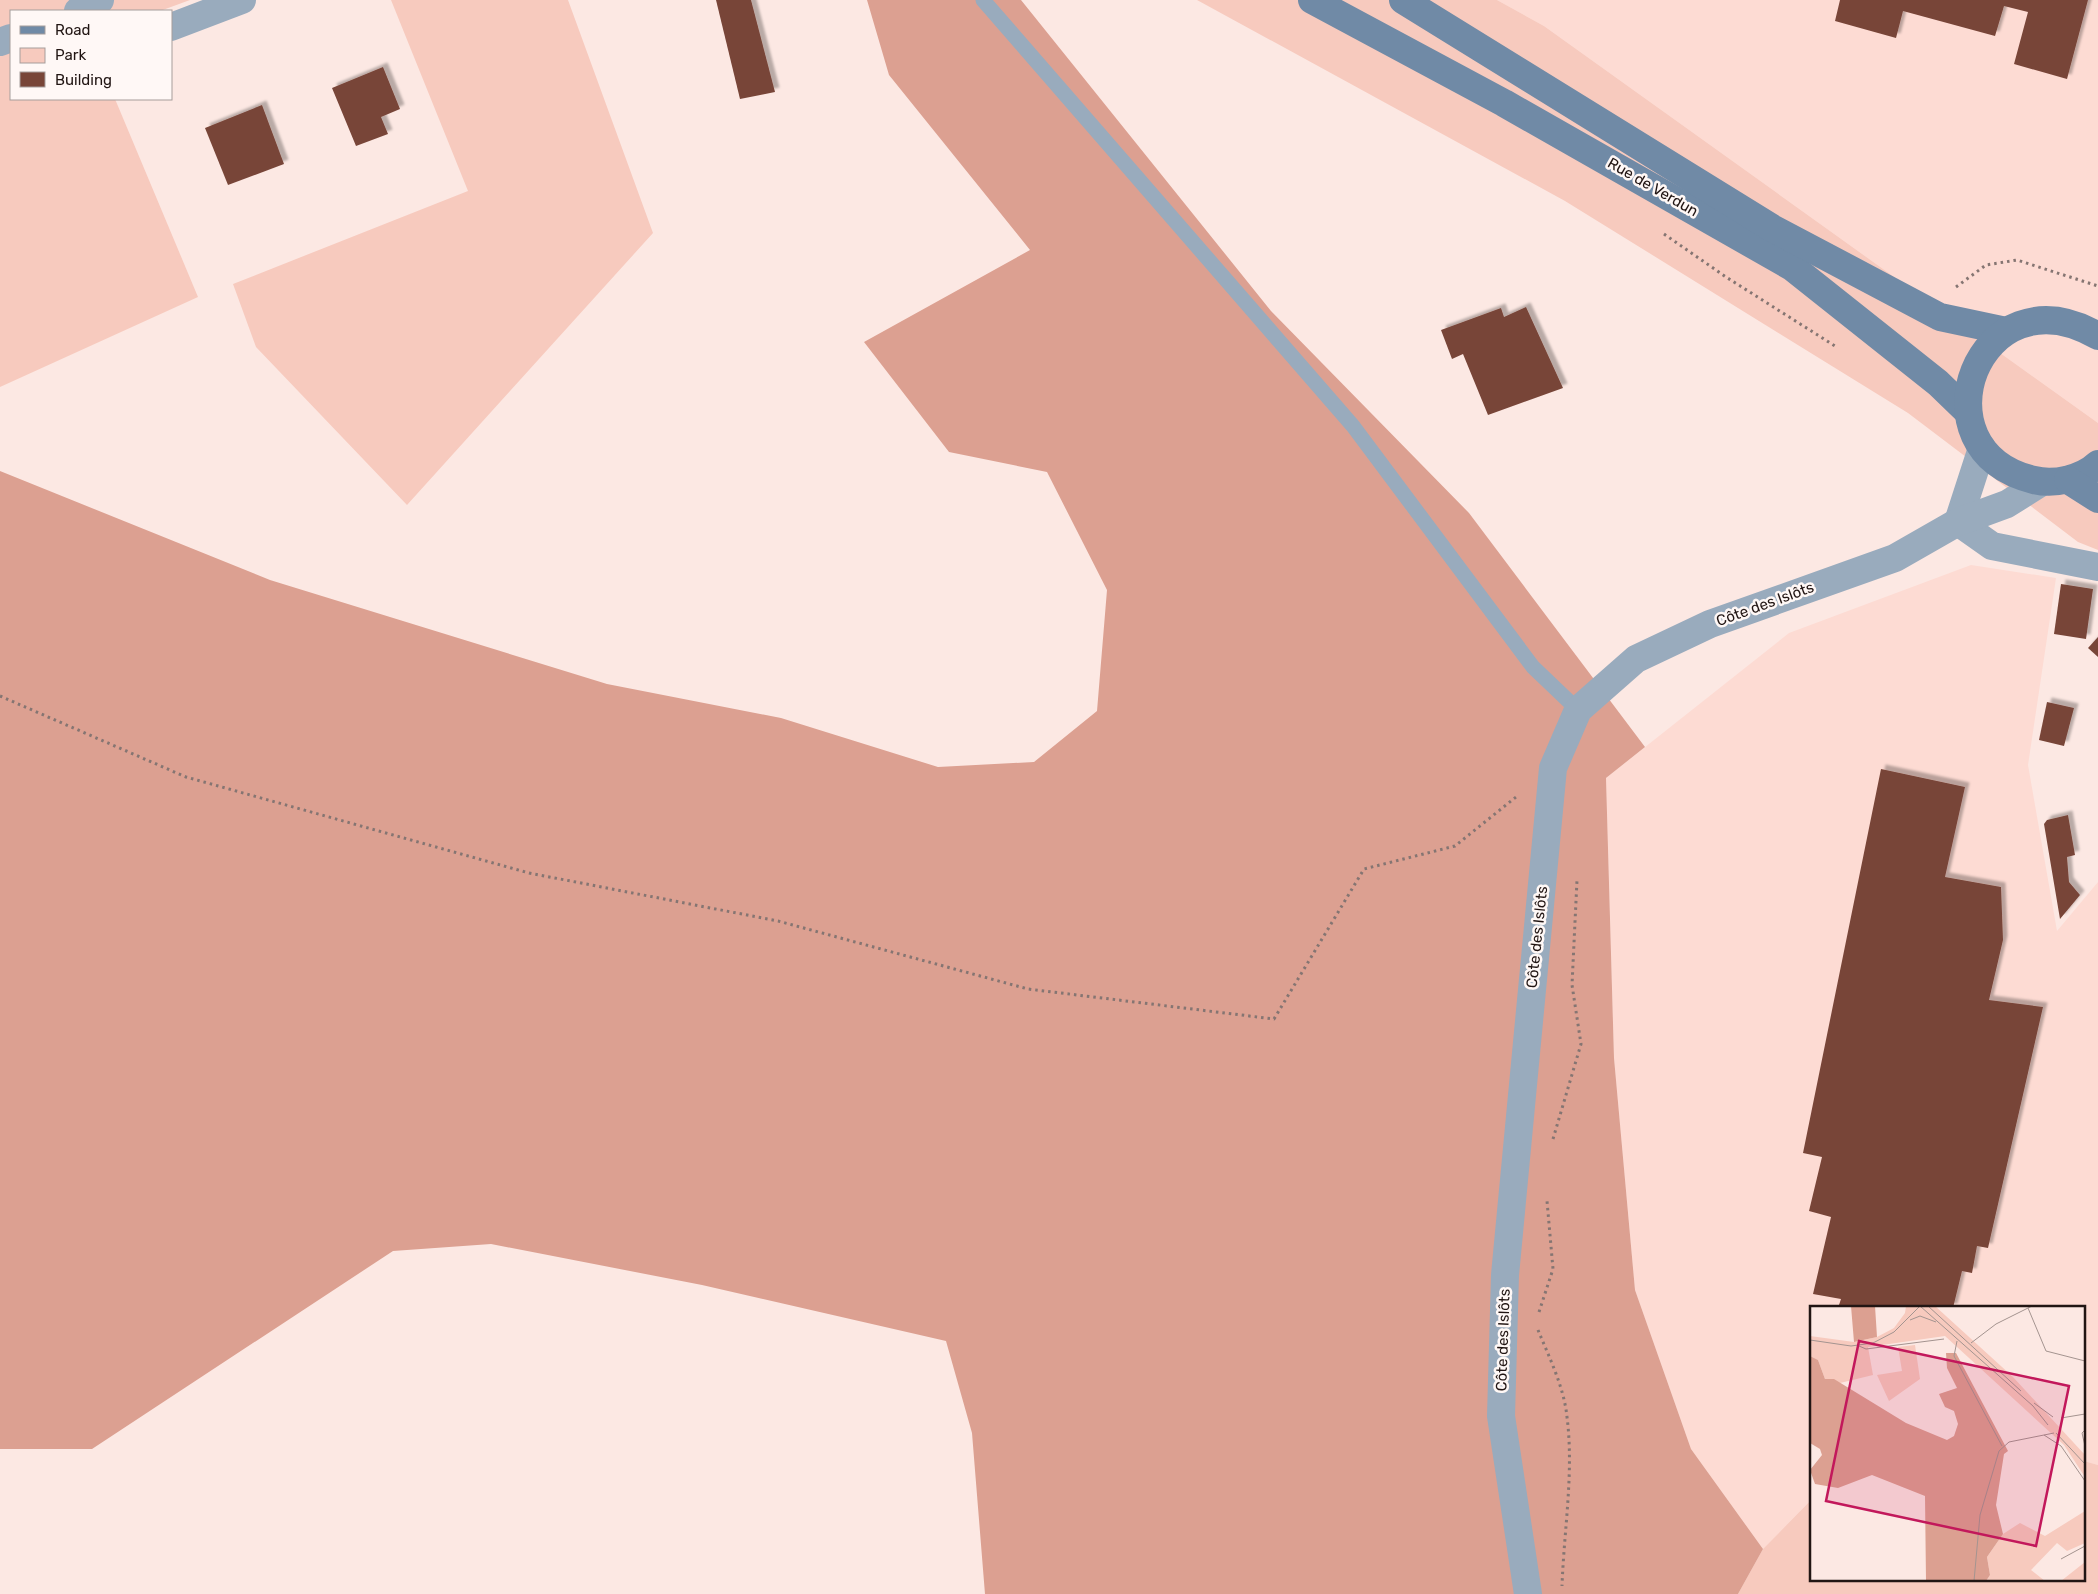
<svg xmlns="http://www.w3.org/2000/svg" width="2098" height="1594" viewBox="0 0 2098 1594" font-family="Rubik,sans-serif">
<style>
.built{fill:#fddbd3}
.green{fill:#f7cabe}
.forest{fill:#dca091}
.building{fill:#784538;filter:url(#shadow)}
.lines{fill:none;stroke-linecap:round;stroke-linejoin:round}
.path{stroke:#857572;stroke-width:3;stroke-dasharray:2.5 4;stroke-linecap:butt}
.service{stroke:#99abbd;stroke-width:15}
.minor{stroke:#99abbd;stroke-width:28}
.tertiary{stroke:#99abbd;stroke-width:28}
.secondary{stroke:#708aa6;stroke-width:28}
.labels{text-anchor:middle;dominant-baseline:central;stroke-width:5;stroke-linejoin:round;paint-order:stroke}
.street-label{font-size:15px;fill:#211513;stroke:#fff8f6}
.inset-road{fill:none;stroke:#a49490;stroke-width:1}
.view{fill:#c2185b;fill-opacity:0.15;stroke:#c2185b;stroke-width:2.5}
.inset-edge{fill:none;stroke:#211513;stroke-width:2.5}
</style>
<defs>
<filter id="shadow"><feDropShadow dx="4.5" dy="-4.5" stdDeviation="1" flood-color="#0004"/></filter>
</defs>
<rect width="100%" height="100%" fill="#fce8e3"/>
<g class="built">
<polygon points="1497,0 2098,0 2098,423 1544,26"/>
<polygon points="1971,565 2056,578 2028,765 2057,931 2098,882 2098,1465 2084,1461 2084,1308 1812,1308 1812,1499 1763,1549 1691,1449 1635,1290 1614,1058 1606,778 1789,633"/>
</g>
<g class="green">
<polygon points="0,0 190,0 160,11 11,11 11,99 115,99 198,297 0,387"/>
<polygon points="391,0 568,0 653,233 407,505 256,347 233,284 468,191"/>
<polygon points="1197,0 1497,0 1544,26 2098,423 2098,550 2078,542 1908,413 1565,201"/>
<polygon points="2084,1461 2098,1465 2098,1594 1738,1594 1763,1549 1812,1499 1812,1580 2084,1580"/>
</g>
<polygon class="forest" points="867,0 1021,0 1271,311 1469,513 1645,747 1606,778 1614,1058 1635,1290 1691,1449 1763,1549 1738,1594 985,1594 972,1433 946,1341 702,1285 491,1244 393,1251 92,1449 0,1449 0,471 270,580 607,684 781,718 938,767 1034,762 1097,711 1107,590 1047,472 949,452 864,342 1030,250 889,75"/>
<g class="building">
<polygon points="716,0 751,0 775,92 740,99"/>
<polygon points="1840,0 2088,0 2067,79 2014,64 2028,12 2004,6 1995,36 1903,11 1896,38 1835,21"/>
<polygon points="383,67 400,109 381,117 388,134 356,146 332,88"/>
<polygon points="262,105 284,164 228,185 205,128"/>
<polygon points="1526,307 1563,388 1488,415 1463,354 1452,359 1441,330 1501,308 1504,317"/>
<polygon points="2061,584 2093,589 2086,639 2054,634"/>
<polygon points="2098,637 2098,657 2088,648"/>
<polygon points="2047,702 2074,708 2064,746 2039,740"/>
<polygon points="1881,769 1965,787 1945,877 2001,887 2003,940 1989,1000 2043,1007 1988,1248 1977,1246 1972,1273 1962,1271 1953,1308 1838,1308 1841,1299 1813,1294 1831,1217 1809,1211 1822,1157 1803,1153"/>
<polygon points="2068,815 2075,855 2067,857 2069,882 2080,895 2060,919 2044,824 2047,820"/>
</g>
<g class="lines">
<g class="path">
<polyline points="1664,234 1726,277 1835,346"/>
<polyline points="1956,287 1986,265 2017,260 2098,286"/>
<polyline points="0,696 186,777 529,873 778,921 1028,989 1274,1019 1364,869 1455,846 1516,797"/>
<polyline points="1553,1139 1581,1044 1572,985 1577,880"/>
<polyline points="1539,1312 1553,1269 1547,1201"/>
<path d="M1538 1330C1549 1357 1564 1387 1567 1417 1574 1472 1564 1530 1562 1586"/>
</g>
<polyline class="service" points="983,0 1353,426 1533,667 1578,710"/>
<g class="minor">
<polyline points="78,11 100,0"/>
<polyline points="171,27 242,0"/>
<polyline points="0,42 11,38"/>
<polyline points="1958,522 1992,546 2098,567"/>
</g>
<g class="tertiary">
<polyline points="1958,522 1982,448"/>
<polyline points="1528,1594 1501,1416 1505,1275 1553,768 1578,710 1636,659 1710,624 1895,558 1958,522 2007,504 2042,482"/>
</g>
<g class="secondary">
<polyline points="1312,0 1504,103 1792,267 1938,383 1968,412"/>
<polyline points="1403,0 1772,228 1940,317 2006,331"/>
<path d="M2098 336C1978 266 1910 451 2034 480 2054 485 2082 479 2098 464"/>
<polyline points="2068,480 2098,499"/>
</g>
</g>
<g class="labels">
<g class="street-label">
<text transform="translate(1653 187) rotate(30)">Rue de Verdun</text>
<text transform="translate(1765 604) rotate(-20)">Côte des Islôts</text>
<text transform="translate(1537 937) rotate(-84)">Côte des Islôts</text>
<text transform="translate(1503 1340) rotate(-88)">Côte des Islôts</text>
</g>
</g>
<g transform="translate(1810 1306)">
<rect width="275" height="275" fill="#fce8e3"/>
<path d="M96 0H125L203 71 275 149V171L254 139 135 30 58 41 63 69 30 77 15 73 8 54 0 50V30L44 36 67 31 84 22 95 7ZM105 39 110 73 79 95 67 69 92 65 88 41ZM275 205V237L257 245 247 237 221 264 235 275H176L180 269 177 251 193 228 210 217 235 230ZM275 256V275H251Z" fill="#f7cabe"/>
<path d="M41 0H65L67 31 44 36ZM136 47H146L198 145 194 148 186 199 193 228 177 251 180 269 176 275H116L115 190 62 169 28 182 5 178 0 164 12 149 10 143 0 137V50L8 54 15 73H24L96 117 137 134 144 130 148 118 144 105 135 101 129 88 147 82 137 62Z" fill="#dca091"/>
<path class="inset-road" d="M110 0 223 100 238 119M118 0 211 85M218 2 236 45 275 55M100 14 110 10 126 16M0 34 41 40 63 37 84 26 110 0M147 35 144 50 192 140M161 37 186 18 222 0M49 40 56 43 134 33M224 97 243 111M251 112 275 108M275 124 272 127 275 140M246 127 275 158M234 129 251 140 275 175M251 253 275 240M164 275 170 209 189 145 199 136 244 127"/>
<path class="view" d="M49 35 259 80 226 240 16 195Z"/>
<rect width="275" height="275" class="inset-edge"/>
</g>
<rect x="10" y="10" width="162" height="90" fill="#fff8f6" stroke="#a69d9b"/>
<rect x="20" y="26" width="25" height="8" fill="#708aa6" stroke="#a69d9b"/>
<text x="55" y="35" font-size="15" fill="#211513">Road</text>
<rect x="20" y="48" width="25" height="15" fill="#f7cabe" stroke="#a69d9b"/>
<text x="55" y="60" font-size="15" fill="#211513">Park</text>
<rect x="20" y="72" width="25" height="15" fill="#784538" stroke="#a69d9b"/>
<text x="55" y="85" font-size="15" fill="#211513">Building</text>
</svg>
